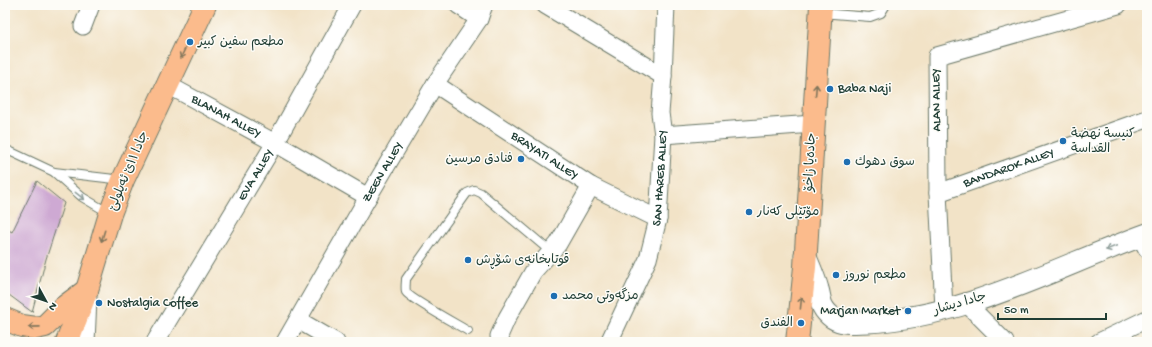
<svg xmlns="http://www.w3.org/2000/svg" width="1152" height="347" viewBox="0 0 1152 347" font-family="'Gochi Hand','Playpen Sans Arabic',sans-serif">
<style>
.building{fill:#cea9d3}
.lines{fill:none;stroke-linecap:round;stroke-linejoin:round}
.service-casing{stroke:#697767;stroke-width:10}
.minor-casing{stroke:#697767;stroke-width:19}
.tertiary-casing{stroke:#697767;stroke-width:23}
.primary-casing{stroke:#697767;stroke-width:24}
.trunk-casing{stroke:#697767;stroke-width:24}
.service{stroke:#fff;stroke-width:8}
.minor{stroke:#fff;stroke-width:17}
.tertiary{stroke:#fff;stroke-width:21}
.primary{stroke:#fbbb8c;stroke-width:22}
.trunk{stroke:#fbbb8c;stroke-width:22}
.oneway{stroke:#82765c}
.oneway2{stroke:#8f9e9a}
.poi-dot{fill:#1f6fb2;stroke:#fdfcf7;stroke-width:1.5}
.labels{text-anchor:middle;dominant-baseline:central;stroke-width:3;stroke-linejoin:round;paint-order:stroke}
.poi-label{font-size:13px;fill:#1f3d34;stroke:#fdfcf7;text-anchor:start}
.street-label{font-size:13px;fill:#1f3d34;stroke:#fdfcf7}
</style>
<rect width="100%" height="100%" fill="#fdfcf7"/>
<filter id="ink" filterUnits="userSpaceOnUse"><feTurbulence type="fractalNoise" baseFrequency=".025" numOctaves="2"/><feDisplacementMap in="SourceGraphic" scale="8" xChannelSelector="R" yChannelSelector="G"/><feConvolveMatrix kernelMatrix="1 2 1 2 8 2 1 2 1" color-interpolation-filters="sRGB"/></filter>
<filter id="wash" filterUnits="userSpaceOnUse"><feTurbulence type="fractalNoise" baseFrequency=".012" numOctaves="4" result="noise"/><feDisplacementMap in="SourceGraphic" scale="16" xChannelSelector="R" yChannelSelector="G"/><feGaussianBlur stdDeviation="0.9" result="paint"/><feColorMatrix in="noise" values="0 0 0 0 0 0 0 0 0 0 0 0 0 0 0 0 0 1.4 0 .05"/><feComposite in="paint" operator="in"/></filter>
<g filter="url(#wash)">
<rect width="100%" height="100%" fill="#f2e3c7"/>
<g id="blocks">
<polygon class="building" points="37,181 64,203 46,259 32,312 5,292 5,228 12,232"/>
</g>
</g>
<g filter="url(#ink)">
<use href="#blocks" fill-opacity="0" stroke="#697767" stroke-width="1"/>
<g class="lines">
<g class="service-casing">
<g id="service">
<polyline points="821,13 870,17 881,13 886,5"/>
<polyline points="5,149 54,172 123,180"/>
<polyline points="54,172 82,197 109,213"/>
<path d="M468 331C458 325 410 299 406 292 405 287 406 283 406 279L467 193 474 190 481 193 551 252"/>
</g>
</g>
<g class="minor-casing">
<g id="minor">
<polyline points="458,5 479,19"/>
<polyline points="545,5 663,76"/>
<polyline points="83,26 91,5"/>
<path id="s1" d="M435 84 591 186 658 219"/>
<path id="s2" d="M168 85 275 143 368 197"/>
<polyline points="663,135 813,124"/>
<path id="s3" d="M938 193 1147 119"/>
<polyline points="1140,236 1147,249"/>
<polyline points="966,303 1005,342"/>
<polyline points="944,309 938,193 937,56 1118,5"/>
<polyline points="298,320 336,342"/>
<path id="s4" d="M155 342 275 143 352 5"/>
<path id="s5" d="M285 342 368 197 435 84 479 19 484 5"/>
<polyline points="501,342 499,336 507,318 533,272 558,244 591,186"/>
<path id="s6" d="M609 342 648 259 658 219 663 135 660 113 663 76 666 5"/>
<polyline points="1099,342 1147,319"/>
</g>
</g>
<g class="tertiary-casing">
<g id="tertiary">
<path d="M805 255C810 267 815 278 818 289 820 295 820 302 823 307 825 311 829 315 833 318 844 325 856 322 868 322 967 317 1056 267 1147 234"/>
<polyline points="84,342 86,298"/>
</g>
</g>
<g class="primary-casing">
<polyline id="primary" points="5,319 22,326 36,328 45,326 64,307 87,290"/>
</g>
<g class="trunk-casing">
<g id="trunk">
<polyline points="67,342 87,290 110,214 123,180 205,5"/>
<polyline points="797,342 805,267 821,5"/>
</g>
</g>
<use href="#service" class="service"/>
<use href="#minor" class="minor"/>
<use href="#tertiary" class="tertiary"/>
<use href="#primary" class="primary"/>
<use href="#trunk" class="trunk"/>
</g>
<defs><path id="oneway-shaft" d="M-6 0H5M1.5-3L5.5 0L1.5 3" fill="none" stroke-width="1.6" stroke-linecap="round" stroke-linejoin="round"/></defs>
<g class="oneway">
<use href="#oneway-shaft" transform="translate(183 53) rotate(115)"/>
<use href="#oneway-shaft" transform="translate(816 90) rotate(-86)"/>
<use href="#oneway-shaft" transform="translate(103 236) rotate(107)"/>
<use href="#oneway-shaft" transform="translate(801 303) rotate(-84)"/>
<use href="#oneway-shaft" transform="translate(34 327) rotate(179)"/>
</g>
<g class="oneway2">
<use href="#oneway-shaft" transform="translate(80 196) rotate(38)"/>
<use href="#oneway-shaft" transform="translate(1111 248) rotate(158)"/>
</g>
</g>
<g class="poi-dot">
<circle cx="190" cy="42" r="4"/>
<circle cx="830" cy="89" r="4"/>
<circle cx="1063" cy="141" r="4"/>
<circle cx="521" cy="159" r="4"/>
<circle cx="847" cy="162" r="4"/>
<circle cx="749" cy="212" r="4"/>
<circle cx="468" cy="260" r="4"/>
<circle cx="836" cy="275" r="4"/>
<circle cx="554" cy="296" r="4"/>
<circle cx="99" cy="303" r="4"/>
<circle cx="908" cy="311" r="4"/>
<circle cx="801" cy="323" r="4"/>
</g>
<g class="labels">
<g class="poi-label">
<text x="198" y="42">مطعم سفين كبير</text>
<text x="838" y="89">Baba Naji</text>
<text x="1071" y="134">كنيسة نهضة<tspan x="1071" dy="15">القداسة</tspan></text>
<text x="513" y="159" text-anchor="end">فنادق مرسين</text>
<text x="855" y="162">سوق دهوك</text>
<text x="757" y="212">مۆتێلی کەنار</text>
<text x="476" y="260">قوتابخانەی شۆڕش</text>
<text x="844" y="275">مطعم نوروز</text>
<text x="562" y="296">مزگەوتی محمد</text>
<text x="107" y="303">Nostalgia Coffee</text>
<text x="900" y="311" text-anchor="end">Marjan Market</text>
<text x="793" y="323" text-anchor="end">الفندق</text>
</g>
<g class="street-label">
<text transform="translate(937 100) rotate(-91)">ALAN ALLEY</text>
<text stroke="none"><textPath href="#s2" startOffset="66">BLANAH ALLEY</textPath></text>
<text stroke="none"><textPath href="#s1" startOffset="131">BRAYATI ALLEY</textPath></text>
<text transform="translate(811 162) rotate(-87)">جادەیا زاخۆ</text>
<text stroke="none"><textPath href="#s3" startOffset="75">BANDAROK ALLEY</textPath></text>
<text transform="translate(129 171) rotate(-67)">جادا ١١ێ ئه‌یلولێ</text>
<text stroke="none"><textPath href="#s5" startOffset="196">ZEEN ALLEY</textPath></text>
<text stroke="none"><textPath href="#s4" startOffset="195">EVA ALLEY</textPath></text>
<text stroke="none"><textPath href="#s6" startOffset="174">SAN HAREB ALLEY</textPath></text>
<text transform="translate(960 304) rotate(-16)">جادا دیشار</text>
</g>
</g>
<rect width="1152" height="347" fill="none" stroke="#fdfcf7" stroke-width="20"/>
<g transform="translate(46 301) rotate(130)" stroke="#fdfcf7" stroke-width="3" paint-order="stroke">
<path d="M0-3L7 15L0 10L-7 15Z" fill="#1f3d34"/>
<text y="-6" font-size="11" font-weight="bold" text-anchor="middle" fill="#1f3d34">N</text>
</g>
<path d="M998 313v6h108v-6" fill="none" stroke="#1f3d34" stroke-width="2"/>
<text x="1004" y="313" font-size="12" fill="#1f3d34" stroke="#fdfcf7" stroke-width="3" paint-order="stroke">50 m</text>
</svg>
